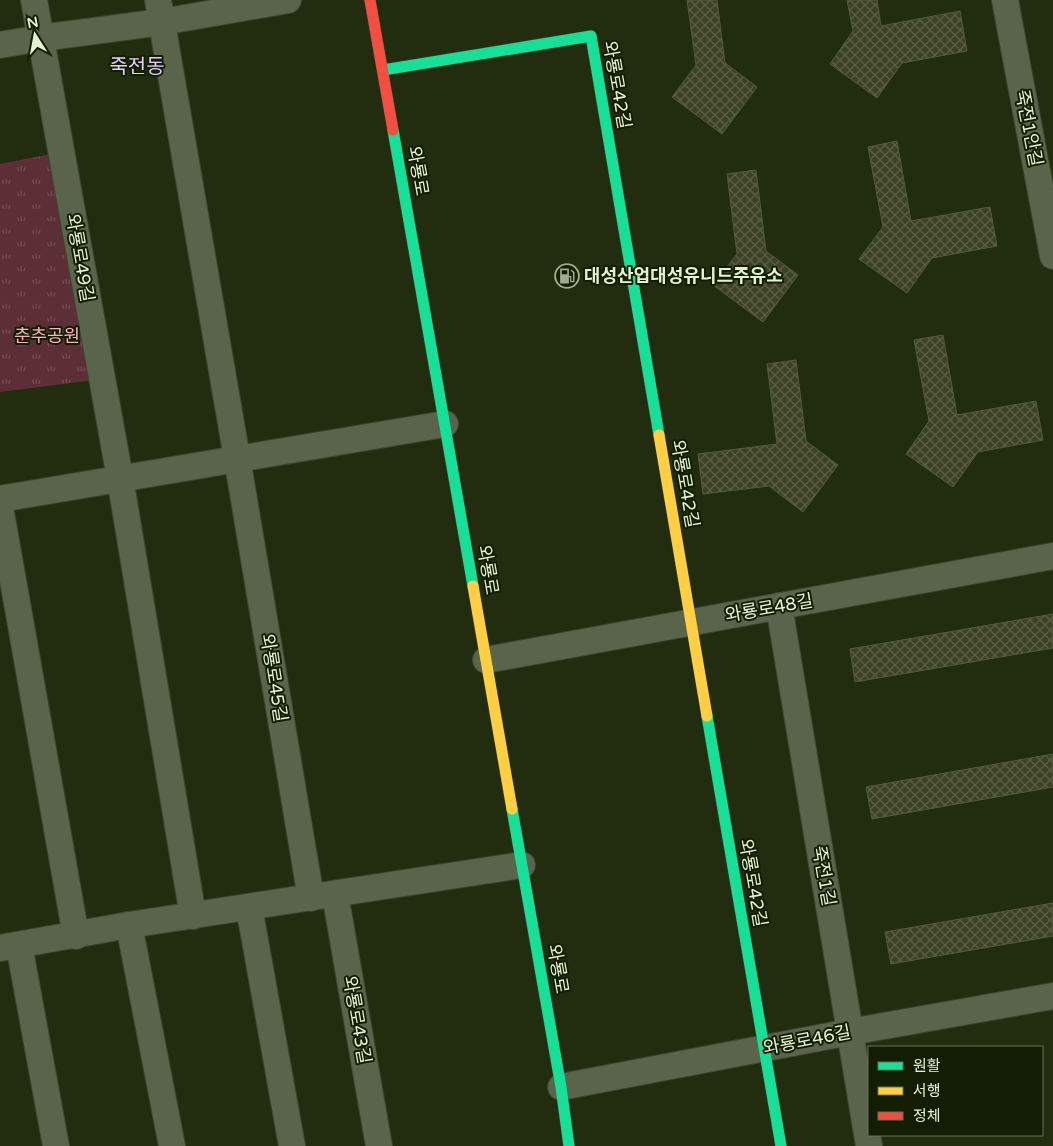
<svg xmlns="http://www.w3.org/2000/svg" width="1053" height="1146" viewBox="0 0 1053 1146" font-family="'Varela Round','Noto Sans KR',sans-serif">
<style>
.park{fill:url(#park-tufts)}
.building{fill:url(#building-cross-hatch);stroke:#555a3e}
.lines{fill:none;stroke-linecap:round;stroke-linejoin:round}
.street-casing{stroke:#3d452f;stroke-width:28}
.fast-casing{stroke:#3d452f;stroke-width:12}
.slow-casing{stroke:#3d452f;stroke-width:12}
.jam-casing{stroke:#3d452f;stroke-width:12}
.street{stroke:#5a644b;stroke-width:26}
.fast{stroke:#16e098;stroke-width:11}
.slow{stroke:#ffcf43;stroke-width:11}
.jam{stroke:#f24e42;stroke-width:11}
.labels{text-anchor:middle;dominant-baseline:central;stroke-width:4;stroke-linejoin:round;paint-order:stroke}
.street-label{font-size:18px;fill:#e3f3d1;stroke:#121d03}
.poi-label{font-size:18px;font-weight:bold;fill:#e3f3d1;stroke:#121d03;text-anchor:start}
.park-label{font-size:18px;fill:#fbb0bd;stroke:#121d03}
.quarter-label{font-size:20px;fill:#e4cff8;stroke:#121d03}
</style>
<defs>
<pattern id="park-tufts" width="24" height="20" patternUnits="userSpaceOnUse" patternTransform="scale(1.25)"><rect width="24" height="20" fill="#5b2f35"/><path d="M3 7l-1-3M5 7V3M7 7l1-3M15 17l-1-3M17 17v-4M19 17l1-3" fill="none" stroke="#724e51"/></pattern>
<pattern id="building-cross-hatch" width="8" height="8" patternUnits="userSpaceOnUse" patternTransform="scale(1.25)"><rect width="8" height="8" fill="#3e4225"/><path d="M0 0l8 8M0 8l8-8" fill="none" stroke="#5a5e44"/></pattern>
</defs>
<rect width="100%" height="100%" fill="#222c0f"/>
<polygon class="park" points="62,152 102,379 0,392 0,164"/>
<g class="building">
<polygon points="687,0 717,0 725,63 757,87 722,134 672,97 696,65"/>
<polygon points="847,0 877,0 881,26 960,11 967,51 902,63 877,98 830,64 853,31"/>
<polygon points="897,141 911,221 990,207 997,246 932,258 907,293 859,259 883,227 868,147"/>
<polygon points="756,170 766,251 798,275 763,322 713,285 737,254 727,174"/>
<polygon points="943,335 957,415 1036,401 1043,440 978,452 953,487 906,454 929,421 914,340"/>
<polygon points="796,360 806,441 838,465 803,512 769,486 703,494 698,454 777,444 767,364"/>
<polygon points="1053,614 1053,648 855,682 850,649"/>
<polygon points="1053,754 1053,787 872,819 866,787"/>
<polygon points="1053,903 1053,936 891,964 885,932"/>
</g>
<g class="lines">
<g class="street-casing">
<g id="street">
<polyline points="34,0 120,478 193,916"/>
<polyline points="158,0 237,458 311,898"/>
<polyline points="1005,0 1053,256"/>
<polyline points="0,45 41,38 162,22 288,0"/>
<polyline points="0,499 445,424"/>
<polyline points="0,507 76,936"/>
<polyline points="779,606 869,1146"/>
<polyline points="486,660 1053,556"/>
<polyline points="335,894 379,1146"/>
<polyline points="249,907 292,1146"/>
<polyline points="129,925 172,1146"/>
<polyline points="19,945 56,1146"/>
<polyline points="0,948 129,925 522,865"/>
<polyline points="561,1087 850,1032 1053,996"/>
</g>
</g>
<g class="fast-casing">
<g id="fast">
<polyline points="383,70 591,36 659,435"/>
<polyline points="393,130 473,586"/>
<polyline points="707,716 781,1146"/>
<polyline points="512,809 561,1087 569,1146"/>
</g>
</g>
<g class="slow-casing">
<g id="slow">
<polyline points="659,435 707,716"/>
<polyline points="473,586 512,809"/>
</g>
</g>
<g class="jam-casing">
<polyline id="jam" points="370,0 393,130"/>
</g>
<use href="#street" class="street"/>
<use href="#fast" class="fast"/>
<use href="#slow" class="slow"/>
<use href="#jam" class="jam"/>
</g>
<defs>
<g id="fuel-ring" transform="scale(1.25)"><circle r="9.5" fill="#121d03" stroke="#9fad8d" stroke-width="1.5"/><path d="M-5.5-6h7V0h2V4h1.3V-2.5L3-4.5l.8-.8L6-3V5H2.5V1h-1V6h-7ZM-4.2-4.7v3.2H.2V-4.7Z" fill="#9fad8d"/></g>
</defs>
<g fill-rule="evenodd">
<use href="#fuel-ring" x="567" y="276"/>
</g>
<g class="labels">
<g class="street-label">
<text transform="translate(617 85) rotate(80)">와룡로42길</text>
<text transform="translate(1029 128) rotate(79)">죽전1안길</text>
<text transform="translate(418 171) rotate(80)">와룡로</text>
<text transform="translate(80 258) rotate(80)">와룡로49길</text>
<text transform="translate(685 484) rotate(80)">와룡로42길</text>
<text transform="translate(488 570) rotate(80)">와룡로</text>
<text transform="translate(769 608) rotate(-10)">와룡로48길</text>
<text transform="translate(274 678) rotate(81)">와룡로45길</text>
<text transform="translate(824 876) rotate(80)">죽전1길</text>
<text transform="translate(753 883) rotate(80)">와룡로42길</text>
<text transform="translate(558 969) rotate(80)">와룡로</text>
<text transform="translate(357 1020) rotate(80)">와룡로43길</text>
<text transform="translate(807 1040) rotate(-11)">와룡로46길</text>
</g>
<g class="poi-label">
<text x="584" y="276">대성산업대성유니드주유소</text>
</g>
<g class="park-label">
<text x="47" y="336">춘추공원</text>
</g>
<g class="quarter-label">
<text x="137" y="67">죽전동</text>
</g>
</g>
<rect x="868" y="1046" width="175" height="90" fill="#121d03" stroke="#667355"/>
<rect x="878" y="1062" width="25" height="8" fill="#16e098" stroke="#667355"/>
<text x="913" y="1071" font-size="15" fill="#e3f3d1">원활</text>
<rect x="878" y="1087" width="25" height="8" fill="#ffcf43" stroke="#667355"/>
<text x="913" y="1096" font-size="15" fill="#e3f3d1">서행</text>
<rect x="878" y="1112" width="25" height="8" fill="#f24e42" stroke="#667355"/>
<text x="913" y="1121" font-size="15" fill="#e3f3d1">정체</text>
<g transform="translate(35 35) rotate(349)" stroke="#121d03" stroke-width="4" paint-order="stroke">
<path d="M0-4L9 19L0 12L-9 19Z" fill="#e3f3d1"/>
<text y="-8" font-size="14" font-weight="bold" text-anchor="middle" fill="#e3f3d1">N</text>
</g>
</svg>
